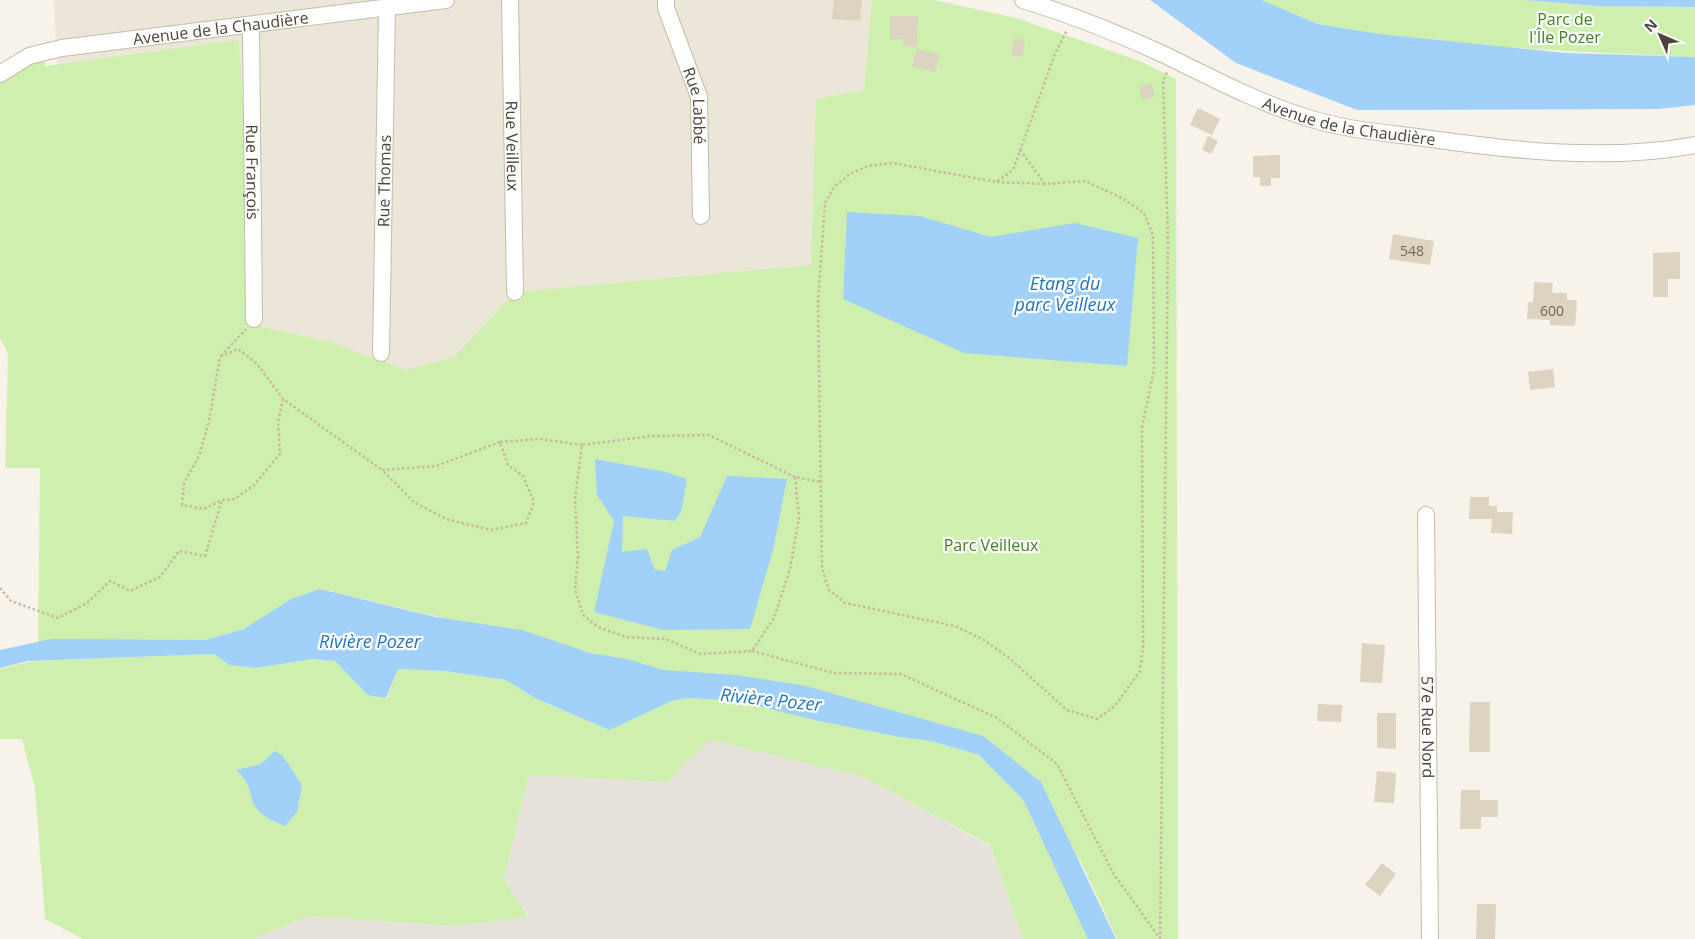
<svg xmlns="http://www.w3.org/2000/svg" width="1695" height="939" viewBox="0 0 1695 939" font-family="'Open Sans',sans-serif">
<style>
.residential{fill:#ebe6d8}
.industrial{fill:#e6e2db}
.green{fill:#cfefaf}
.water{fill:#a1d1f9}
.building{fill:#ddd3c1}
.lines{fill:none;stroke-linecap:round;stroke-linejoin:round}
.minor-casing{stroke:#c3bcab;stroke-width:18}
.path{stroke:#c7b99b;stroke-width:2.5;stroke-dasharray:2.5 2.5;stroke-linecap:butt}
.minor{stroke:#fff;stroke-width:16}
.labels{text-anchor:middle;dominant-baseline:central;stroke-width:4.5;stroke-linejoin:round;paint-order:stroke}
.number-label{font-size:14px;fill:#70685a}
.park-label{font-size:16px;fill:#418021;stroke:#fff}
.street-label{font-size:16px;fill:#4c4437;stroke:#fff}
.water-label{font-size:18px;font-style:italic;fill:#2175bd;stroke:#fff}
</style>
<rect width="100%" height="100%" fill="#f7f3ea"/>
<polygon class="residential" points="54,0 872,0 864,90 816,99 812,266 515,292 454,357 406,370 335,343 255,325 104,63 57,64"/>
<polygon class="industrial" points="710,739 861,776 990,846 1023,939 253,939 309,916 454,926 528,916 504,879 529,775 667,782"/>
<g class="green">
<polygon points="872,0 934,0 1016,18 1140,61 1176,79 1178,939 1117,939 1081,862 983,736 664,670 320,589 244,629 205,640 38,642 40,468 5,468 8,353 0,338 0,74 44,52 45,66 239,40 255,325 335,343 406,370 454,357 515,292 811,265 816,99 864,90"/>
<path d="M1261 0H1523L1596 6 1695 7V57C1615 54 1536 50 1456 43 1392 37 1318 34 1261 0Z"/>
<polygon points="214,654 229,665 256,668 312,659 335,661 368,694 387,698 398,669 444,671 506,680 535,698 609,730 672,701 688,698 737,701 931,741 979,755 1024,801 1089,939 1023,939 990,845 861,776 710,740 667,782 529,775 504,879 528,917 454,926 309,916 253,939 83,939 45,919 35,788 22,739 0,739 0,669 33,661"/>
</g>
<g class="water">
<polygon points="1150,0 1261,0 1318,24 1379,34 1565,53 1695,57 1695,105 1659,109 1357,110 1236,63"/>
<polygon points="1523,0 1695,0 1695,7 1596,6"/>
<polygon points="847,212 920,216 991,237 1075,223 1138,238 1127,366 964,353 843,299"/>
<polygon points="595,459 666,472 687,479 681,512 675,521 623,516 622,552 647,549 655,570 665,571 672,550 700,537 727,476 787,479 773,550 750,629 663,630 594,612 614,521 597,495"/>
<polygon points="320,589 436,617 522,630 590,653 627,659 664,670 737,675 806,686 983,736 1041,782 1116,939 1088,939 1024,801 979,755 931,741 900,737 819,721 737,701 688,698 672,701 609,730 535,698 506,680 444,671 398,669 386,698 368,695 335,661 312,659 256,668 229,665 214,654 28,661 0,668 0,650 51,639 205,640 244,629 291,599"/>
<path d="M275 751 283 756 302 785 297 812 285 826C275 822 265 818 257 809 247 796 254 785 236 770L261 764Z"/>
</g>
<g class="building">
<polygon points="834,0 862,0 860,21 832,19"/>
<polygon points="890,16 918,16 917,46 903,46 903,39 890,39"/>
<polygon points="1015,38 1025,40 1022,57 1011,55"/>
<polygon points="917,49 940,55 935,72 912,66"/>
<polygon points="1152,84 1155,97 1142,100 1139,87"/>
<polygon points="1198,108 1220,119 1212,135 1190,125"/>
<polygon points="1208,136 1218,141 1211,154 1202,150"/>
<polygon points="1280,155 1280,178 1271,178 1271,186 1260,186 1260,177 1253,177 1253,156"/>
<polygon points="1393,234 1434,241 1430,265 1389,259"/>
<polygon points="1680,252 1680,279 1668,279 1668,297 1653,297 1653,253"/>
<polygon points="1534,282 1553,283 1552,293 1567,293 1567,300 1577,300 1575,326 1549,325 1550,320 1527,319 1528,302 1533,302"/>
<polygon points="1553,369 1555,387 1530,390 1528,372"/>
<polygon points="1470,497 1489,497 1489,506 1497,506 1497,512 1513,512 1512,534 1491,533 1492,519 1469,519"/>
<polygon points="1362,643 1385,645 1382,683 1360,682"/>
<polygon points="1470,702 1490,702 1490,752 1469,752"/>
<polygon points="1318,704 1342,705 1341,722 1317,721"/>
<polygon points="1377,713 1396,713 1396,749 1377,748"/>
<polygon points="1377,771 1396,773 1394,803 1374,802"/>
<polygon points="1461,790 1480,790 1480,800 1498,800 1498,817 1481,817 1481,829 1460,829"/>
<polygon points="1382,863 1396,874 1380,896 1365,885"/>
<polygon points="1477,904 1496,904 1495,939 1476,939"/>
</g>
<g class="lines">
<g class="minor-casing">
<g id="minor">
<path id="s1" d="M510 0 515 292"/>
<path id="s2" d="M666 0V8L699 97 701 216"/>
<path id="s3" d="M1023 0C1072 15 1120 34 1167 56 1212 78 1257 102 1305 117 1341 129 1379 132 1417 137 1508 150 1604 162 1695 145"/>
<path id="s4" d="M251 26 254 319"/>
<path id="s5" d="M0 74 29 56 62 48 446 0"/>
<path id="s6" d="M381 353 387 9"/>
<path id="s7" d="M1426 515 1430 939"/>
</g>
</g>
<g class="path">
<polyline points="1020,150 1045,184 1085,181 1122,198 1144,213 1153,235 1154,370 1142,427 1143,647 1140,671 1115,706 1097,719 1067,710 1008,657 984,640 955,626 845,603 829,590 822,569 818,302 825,203 834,187 850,174 868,166 893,163 996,182 1013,170 1055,54 1067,30"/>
<polyline points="997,182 1045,184"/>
<polyline points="221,356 246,329"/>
<polyline points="283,399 278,422 280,454 254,485 235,499 222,500 204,509 182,505 184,483 199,456 209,421 220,357 238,349 257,364 283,399 382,470"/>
<polyline points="500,442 436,466 382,470 414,502 446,519 491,530 526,523 534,502 523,476 508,465 500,442 540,439 582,445"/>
<polyline points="795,477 709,435 652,436 582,445 575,499 578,557 575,589 583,615 598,627 626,637 666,639 700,654 752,651 774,618 790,569 799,518 795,477 821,482"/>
<polyline points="0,588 11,601 58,618 87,603 110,581 130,591 160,577 179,551 205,556 222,500"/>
<polyline points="752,651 834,673 901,674 997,718 1057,764 1113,873 1159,937"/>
<polyline points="1160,939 1168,242 1163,81 1167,72"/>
</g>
<use href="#minor" class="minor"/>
</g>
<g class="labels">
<g class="number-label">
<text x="1412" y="250">548</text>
<text x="1552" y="310">600</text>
</g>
<g class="park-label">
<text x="1565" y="19">Parc de<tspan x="1565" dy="18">l'Île Pozer</tspan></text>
<text x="991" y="545">Parc Veilleux</text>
</g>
<g class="street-label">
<text stroke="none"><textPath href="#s5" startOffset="228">Avenue de la Chaudière</textPath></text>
<text stroke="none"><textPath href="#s2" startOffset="111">Rue Labbé</textPath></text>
<text stroke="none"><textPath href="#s3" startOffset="350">Avenue de la Chaudière</textPath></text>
<text stroke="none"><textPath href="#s1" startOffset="146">Rue Veilleux</textPath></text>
<text stroke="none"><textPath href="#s4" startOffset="146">Rue François</textPath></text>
<text stroke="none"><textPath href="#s6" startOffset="172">Rue Thomas</textPath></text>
<text stroke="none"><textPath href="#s7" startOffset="212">57e Rue Nord</textPath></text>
</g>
<g class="water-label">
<text x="1065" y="283">Etang du<tspan x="1065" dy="21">parc Veilleux</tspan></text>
<text x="370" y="641">Rivière Pozer</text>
<text transform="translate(771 699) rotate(6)">Rivière Pozer</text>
</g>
</g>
<g transform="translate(1660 35) rotate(315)" stroke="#ffffff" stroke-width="4" paint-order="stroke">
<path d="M0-4L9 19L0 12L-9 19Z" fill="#4c4437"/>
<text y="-8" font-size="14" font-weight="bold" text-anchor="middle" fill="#4c4437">N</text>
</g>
</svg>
